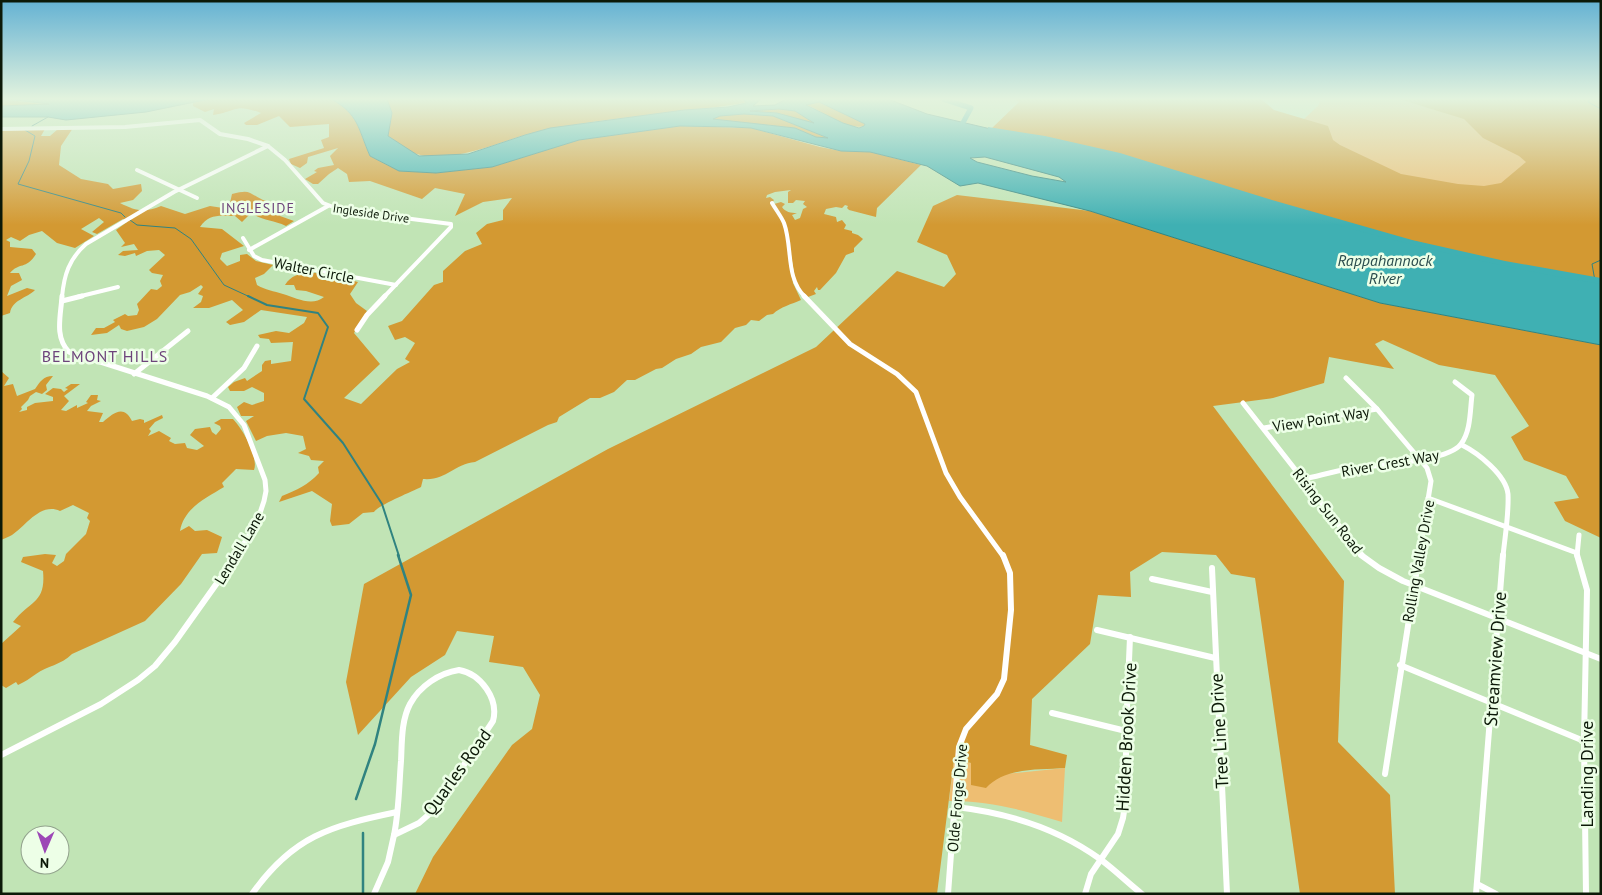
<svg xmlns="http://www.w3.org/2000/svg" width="1602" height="895" viewBox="0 0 1602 895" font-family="'PT Sans',sans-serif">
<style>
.green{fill:#eebe72}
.forest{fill:#d39932}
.water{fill:#3fb0b3;stroke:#308380;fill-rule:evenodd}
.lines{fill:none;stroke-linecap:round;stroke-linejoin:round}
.stream-far2{stroke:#308380;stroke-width:1}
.stream-far1{stroke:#308380;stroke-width:2}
.stream{stroke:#308380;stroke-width:2.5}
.canal{stroke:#3fb0b3;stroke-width:5}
.river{fill:#3fb0b3;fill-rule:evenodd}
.street-far2{stroke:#fff;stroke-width:4}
.street-far1{stroke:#fff;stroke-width:5}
.street{stroke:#fff;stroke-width:6}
.labels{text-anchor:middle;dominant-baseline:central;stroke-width:5;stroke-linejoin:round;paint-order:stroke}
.far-street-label{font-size:12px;fill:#0c1908;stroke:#edffe7}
.far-neighbourhood-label{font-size:14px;letter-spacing:1px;fill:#6d437b;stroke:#edffe7}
.street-label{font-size:15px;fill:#0c1908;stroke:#edffe7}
.water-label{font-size:16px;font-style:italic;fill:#2c4d4e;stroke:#edffe7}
.neighbourhood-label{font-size:16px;letter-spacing:1px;fill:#6d437b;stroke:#edffe7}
.near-street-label{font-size:18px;fill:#0c1908;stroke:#edffe7}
</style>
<rect width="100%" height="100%" fill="#c1e4b5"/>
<g class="green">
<polygon points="1321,99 1499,99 1601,281 991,129 1304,119 1318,106"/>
<path d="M954 759 971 763 993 780 1005 774 1065 768 1062 822C1023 810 990 801 949 801Z"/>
</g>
<g class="forest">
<polygon points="1,99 50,105 1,106"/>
<path d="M209 99H331C359 114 358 129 370 156L399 171 436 173 492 167 579 140 680 126 751 128 820 147 841 151 870 152 921 165 877 208 876 217 849 210 847 208 848 206 845 205 842 208 836 207 826 209 824 214 836 217 837 222 842 220 846 225 844 229 852 231V233L858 235 863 239 854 248V252L846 255 836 273 820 290H818L817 287 814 291 816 294 808 297 800 292 796 285 786 225 774 204 781 202 785 204 782 207C785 212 791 213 797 213L792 215 795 220 800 218 803 209 807 207 803 204 805 201 796 200 793 203H788V192L791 190 775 192 767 195 766 198 770 197 774 200 772 203 784 224 793 283 801 300C792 304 780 307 773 314L767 315 759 321 751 320 746 325 735 328 721 342 701 347 691 354 676 359 662 368 656 369 635 380H627L614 392 600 398H590L559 417 557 422 548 425 475 462C454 464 446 481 423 479L421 487C411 492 379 505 374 512L363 513 349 524 332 526 330 521 332 504 312 491 279 502 282 496C297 490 308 485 319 473L318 467 324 461 311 460 309 456 298 453 306 449 303 436 286 433 267 436 256 441 246 421 254 416H241L237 407 244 402 252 405 264 401V393L252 387 244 391H230L228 387 234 382 245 378 247 381 262 371V365L265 361 271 360V364L291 361 293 342 271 343 269 339 260 338 258 335 276 331 289 333 304 323 307 317 261 310 244 322 230 325 226 322 243 310 232 300 209 308H193L201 302 203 296 198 294 203 287 201 285 190 292 180 295 157 319 144 327 127 331 121 329 119 325 107 333 91 335 96 328H104L115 322 113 320 125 314 128 316 137 315 139 310 137 304 151 289 157 290 162 286 160 281 163 275 152 273 149 270 165 255 159 250 147 251 136 256 135 253 125 256 118 255 123 251 138 250 134 244 121 247 125 243 116 230 127 222 123 219 97 234 92 232 104 222 99 218 81 229 94 236 75 248 57 243 42 231 29 235 20 241 11 237 6 240 10 242V247L32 249 36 254C26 270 19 262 10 273H19L22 280 11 286 7 296 27 288 35 290C27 298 12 300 10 313L1 316V130L45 129 41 136H50L58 129 73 128 61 146 59 165 81 179 108 184 113 189 141 184 142 191 133 200 120 203C136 211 144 213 161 206L185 214 210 206 223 208 230 203 232 194C251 189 248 193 263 200 268 202 275 201 280 201L284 208 280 216 294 221 286 226C273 220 263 221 251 213L242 222 235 216C220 216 209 213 200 227L222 229 244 246 222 253 220 259 227 266 240 261V255L247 254 256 261 273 265 264 274 255 278 257 285C265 290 274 291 283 294 296 298 312 307 324 297L306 291 296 290 294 285H285C299 262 337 278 358 282L350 294 356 303 367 311 354 333 380 364 344 398 361 404 397 369 410 362 405 359 415 343 405 337 395 340 388 326 402 321 434 285 443 282V271L465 251 482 244 476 233 487 224 503 220V210L512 198 483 202 455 216 465 194 435 188 422 199 370 181 349 182 347 174 338 168 329 174 318 184H313L305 179 317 172 314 171 318 168 334 165 330 156 338 148 308 157 307 163 300 168 291 164 289 159 324 148 321 140 329 137V124L290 127 279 116 257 125H246L244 123 261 113C234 103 238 111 213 115L214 109 205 112 193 106V103Z"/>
<path d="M387 99H744L747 102C725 107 704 108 682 111 638 116 593 121 550 129 510 136 477 156 435 157 418 157 401 149 388 136L392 113Z"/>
<polygon points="1015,99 1261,99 1274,110 1328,126 1333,140 1340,145 1401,174 1458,184 1484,186 1501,183 1526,162 1519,156 1483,138 1464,119 1399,99 1601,99 1601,281 1503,263 1395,237 1222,188 1134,159 1056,140 991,129 1019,102"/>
<path d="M819 102 865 124 864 126C849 131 820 110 805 104Z"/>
<polygon points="779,109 795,111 816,124 777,113 750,111"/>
<polygon points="744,114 773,116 830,139 816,137 795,128 712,119 720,116"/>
<path d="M957 195 1090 211 1380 303 1601 345V538L1565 521 1554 502 1579 498 1566 476 1524 460 1511 437 1529 426 1495 375 1439 365 1383 340 1375 344 1394 369 1329 357 1324 383 1273 398 1213 406 1344 581 1338 742 1390 795 1395 894H1300L1255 578 1231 574 1216 555 1162 552 1130 572 1131 597 1098 595 1090 644 1032 699 1030 745 1067 755 1065 768C1039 770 1005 767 986 788L971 785V763L954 759 937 894H415L433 857 512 745 532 729 540 695 523 667 489 662 494 636 457 631 445 655 411 677 358 735 346 682 364 584 608 449 816 347 897 271 944 287 956 274 947 255 917 242 933 206Z"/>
<path d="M1 371 9 378 4 386 13 384 17 396 35 389C40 382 43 376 53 376L46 385 47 390 42 394 36 392 30 396 28 400 21 407 22 409 19 412 27 410V407L35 403 53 401V397L45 394 53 388 61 389 64 392 68 389 65 388 71 384H80L64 396 69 401 61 410 66 411 77 405V408L88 403 86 402 91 395H98L97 400 101 401 91 406 87 411 103 413 99 422H103C113 413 124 404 132 421L140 419 144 420V423L162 415 163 418 155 422 149 429 151 431 148 436 159 431 171 438 169 441 175 444 185 443 187 448 197 450 204 446 190 435 195 429 210 427 212 432 216 435 221 429 220 426 214 423 221 419H233C242 428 259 457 254 470L236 469 222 483 224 487C206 498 184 508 180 531L189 526 195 531 207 530 222 537 217 553 202 554 181 584 145 621 72 654C61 665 47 666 36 674 30 678 25 682 18 685L16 682 6 688 1 685V644L21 626 13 622C31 600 46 603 43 571L21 562 23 557 45 554 56 555 52 563 57 566 64 561 66 554 86 534 90 521 87 518 89 513 73 505 60 511C40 502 25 527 12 535 9 537 5 538 1 540Z"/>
</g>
<g class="water">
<polygon points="9,99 209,99 146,112 66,120 48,117 1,117 1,106 49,104"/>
<path d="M331 99H387L392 113 388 136 419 156 468 154 525 135 550 128 684 110 728 107 746 103 744 99H761L753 106 775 105 786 99H888L927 114 991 129 1056 140 1134 159 1222 188 1395 237 1503 263 1601 281V345L1380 303 1090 211 978 183 960 186 927 166 870 152 841 151 751 128 732 127 680 126 579 140 492 167 436 173 399 171 370 156C358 129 359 114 331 99ZM819 102 865 124 864 126 859 128 843 123 806 105ZM779 109 795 111 814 123 777 113 750 111ZM744 114 773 116 828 138 816 137 795 128 713 119 720 116ZM985 157 1059 177 1066 182 1032 176 977 162 970 158Z"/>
</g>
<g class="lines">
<g class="stream-far2">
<polyline points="1590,99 1588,102 1601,109"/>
<polyline points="32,126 48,117"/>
<polyline points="25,130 35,136 29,161 18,184 121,213 125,217"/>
<polyline points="130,220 137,225 175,228 191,239 224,285 250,297"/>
<polyline points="1595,281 1592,264 1601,260"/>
</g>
<polyline class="stream-far1" points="248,296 267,305 318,313 328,327 304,399 343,443 382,504 399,556"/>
<g class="stream">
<polyline points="356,799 375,744 411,595 398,555"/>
<polyline points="363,833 363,894"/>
</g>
<polyline class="canal" points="943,99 971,108 959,130"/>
<path class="river" d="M988 127 1045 136 1120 153 1272 200 1412 240 1505 261 1601 278V284C1503 268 1408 245 1313 218 1246 199 1181 174 1114 156 1073 146 1032 138 991 131H988Z"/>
<g class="street-far2">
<polyline points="1,129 125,127 200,120 220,134 248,139 268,146 285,160 323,203 341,210 451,224 451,227 384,297"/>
<polyline points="137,170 197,198"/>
<path d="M772 203C776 210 781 216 784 223 793 248 785 277 805 297"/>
<polyline points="243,238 254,256 262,260 396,285"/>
<polyline points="249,250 328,206"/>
<path d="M62 297C64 275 69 259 86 244L174 192 268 146"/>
<polyline points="77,297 118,287"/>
</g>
<g class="street-far1">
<path d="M62 296C61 315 54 337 69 352L207 396 229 407 244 425 265 480 266 491 264 501 257 522 236 556"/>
<polyline points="804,296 850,344 897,374 916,392 946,473 960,497 1003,556"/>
<polyline points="62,301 82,296"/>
<polyline points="357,330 367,315 385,296"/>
<polyline points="134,374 188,331"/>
<polyline points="1346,378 1377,409 1427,468 1431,481 1419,556"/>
<polyline points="212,398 244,368 257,346"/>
<polyline points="1243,403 1363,556"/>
<polyline points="1264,428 1377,409"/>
<path d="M1462 445C1478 453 1506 475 1508 494 1509 514 1505 536 1503 556"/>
<path d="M1304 479C1319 476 1334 471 1349 469 1373 465 1448 462 1461 444 1471 431 1470 410 1472 395L1455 382"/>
<polyline points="1428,498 1577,553"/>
<polyline points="1577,556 1579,535"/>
</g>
<g class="street">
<polyline points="1361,555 1379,568 1403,581 1601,659"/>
<polyline points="1577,555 1587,590 1584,741 1586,894"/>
<polyline points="1212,568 1227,894"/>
<polyline points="1152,579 1212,592"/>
<polyline points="1097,630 1215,658"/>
<polyline points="1400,665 1584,741"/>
<path d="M459 670C481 674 499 699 493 721L434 810 419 823 394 835C399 811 399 786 401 761 402 743 401 721 410 704 420 686 439 673 459 670Z"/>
<polyline points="1052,713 1126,731"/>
<polyline points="1,755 101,704 138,680 155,666 175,642 237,555"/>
<polyline points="1385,774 1419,555"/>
<path d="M956 807C1008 813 1057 828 1100 859 1115 870 1128 883 1142 894"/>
<polyline points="1477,884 1496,894"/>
<path d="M252 894C293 836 330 826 397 812"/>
<polyline points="374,894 388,862 394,835"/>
<polyline points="948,894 959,747 966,729 997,694 1004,679 1011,610 1010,573 1003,555"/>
<polyline points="1085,894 1091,874 1118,834 1123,818 1126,798 1126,731 1130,637"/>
<polyline points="1476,894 1503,555"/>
</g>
</g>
<linearGradient id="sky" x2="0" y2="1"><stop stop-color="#64b2d3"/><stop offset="0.44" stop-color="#e3f3de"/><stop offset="1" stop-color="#e3f3de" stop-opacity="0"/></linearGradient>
<rect width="1602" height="225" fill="url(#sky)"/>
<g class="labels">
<g class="far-street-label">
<text transform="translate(371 213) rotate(8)">Ingleside Drive</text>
</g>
<g class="far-neighbourhood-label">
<text x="258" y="208">INGLESIDE</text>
</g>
<g class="street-label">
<text transform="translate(314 270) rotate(11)">Walter Circle</text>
<text transform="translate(1321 419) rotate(-9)">View Point Way</text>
<text transform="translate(1390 463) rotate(-10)">River Crest Way</text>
<text transform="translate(1328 511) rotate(52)">Rising Sun Road</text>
<text transform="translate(239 548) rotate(-59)">Lendall Lane</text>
<text transform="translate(1418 561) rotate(-80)">Rolling Valley Drive</text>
<text transform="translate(957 798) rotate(-85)">Olde Forge Drive</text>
</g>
<g class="water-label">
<text x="1385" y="260">Rappahannock<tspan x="1385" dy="18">River</tspan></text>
</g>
<g class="neighbourhood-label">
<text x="105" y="356">BELMONT HILLS</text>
</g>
<g class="near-street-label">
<text transform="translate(1495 659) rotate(-86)">Streamview Drive</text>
<text transform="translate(1219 731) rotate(-93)">Tree Line Drive</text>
<text transform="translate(1126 737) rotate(-87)">Hidden Brook Drive</text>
<text transform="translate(457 772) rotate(-54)">Quarles Road</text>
<text transform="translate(1586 774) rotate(-90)">Landing Drive</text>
</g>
</g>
<rect width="1602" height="895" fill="none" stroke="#0c1908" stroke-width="5"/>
<g transform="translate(45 850) rotate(182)"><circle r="24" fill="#edffe7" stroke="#93a38e"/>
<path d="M0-4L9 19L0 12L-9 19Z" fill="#9d48b6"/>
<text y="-8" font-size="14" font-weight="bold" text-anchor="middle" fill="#0c1908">N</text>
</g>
</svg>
